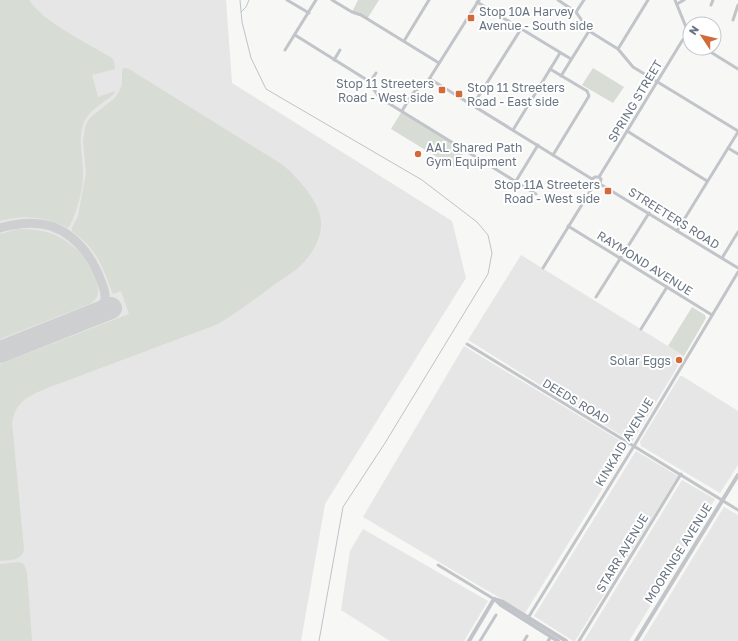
<svg xmlns="http://www.w3.org/2000/svg" width="738" height="641" viewBox="0 0 738 641" font-family="'Golos Text',sans-serif">
<style>
.built{fill:#e5e6e5}
.green{fill:#d7dcd4}
.lines{fill:none;stroke-linecap:round;stroke-linejoin:round}
.stream{stroke:#bcc4ca;stroke-width:1}
.taxiway{stroke:#cdcfd1;stroke-width:9}
.runway{stroke:#cdcfd1;stroke-width:22}
.minor{stroke:#c1c4c8;stroke-width:3}
.tertiary{stroke:#c1c4c8;stroke-width:4}
.poi-dot{fill:#d36a3a;stroke:#fff;stroke-width:1.5}
.labels{text-anchor:middle;dominant-baseline:central;stroke-width:4;stroke-linejoin:round;paint-order:stroke}
.poi-label{font-size:12px;fill:#697583;stroke:#fff;text-anchor:start}
.street-label{font-size:12px;fill:#697583;stroke:#fff}
</style>
<rect width="100%" height="100%" fill="#f7f7f5"/>
<g class="built">
<polygon points="0,0 226,0 232,83 452,221 466,278 325,504 301,641 0,641"/>
<polygon points="521,255 684,356 632,442 468,340"/>
<polygon points="464,346 629,446 525,613 363,517"/>
<polygon points="680,376 682,376 738,411 738,465 720,493 641,446 640,442"/>
<polygon points="636,451 678,476 575,641 573,641 534,616"/>
<polygon points="682,480 715,499 629,641 584,641"/>
<polygon points="724,507 738,515 738,641 642,641"/>
<polygon points="363,529 488,601 464,641 390,641 341,610 350,551"/>
</g>
<g class="green">
<path d="M0 0H29C43 22 89 44 112 58L114 61 115 69 92 75 98 97 115 91 113 95C103 103 91 109 85 120 77 136 83 155 83 172 84 186 76 217 68 228 46 217 24 214 0 221Z"/>
<polygon points="358,0 379,0 367,19 352,12"/>
<path d="M123 68 129 69 283 165C298 178 322 204 321 225 321 239 312 254 303 263 295 272 283 278 274 285 255 299 237 312 218 324L58 384C43 390 24 395 16 410 14 414 13 418 12 422L24 550C21 561 9 560 0 561V364L129 314 121 291 113 294C102 266 98 250 72 231V228L78 216 86 173 83 141 85 127 88 120 92 116 115 98 120 90 122 84V71Z"/>
<polygon points="593,68 624,87 613,103 582,85"/>
<polygon points="402,111 465,150 455,168 391,129"/>
<path d="M18 229C32 229 45 230 57 236 66 240 73 246 80 253 86 260 99 282 98 292 98 297 94 301 90 304L0 339V234Z"/>
<polygon points="692,307 705,315 706,318 684,356 668,346"/>
<polygon points="19,562 24,564 27,573 32,641 0,641 0,564"/>
</g>
<g class="lines">
<g class="stream">
<polyline points="240,0 242,22 251,58 266,89 422,180 477,222 488,235 492,253 488,274 385,443 343,507 319,641"/>
<polyline points="241,12 246,7 249,0"/>
</g>
<path class="taxiway" d="M0 228C17 223 34 221 51 226 76 235 92 257 101 281 103 287 106 292 105 299 104 306 98 311 93 316"/>
<polyline class="runway" points="0,352 111,308"/>
<g class="minor">
<polyline points="287,0 309,13"/>
<polyline points="332,0 352,12 361,15 439,63"/>
<polyline points="558,0 576,12 589,31 618,49 633,67 738,131"/>
<polyline points="675,0 690,37"/>
<polyline points="477,2 571,59"/>
<polyline points="677,4 684,0"/>
<polyline points="711,5 713,0"/>
<polyline points="576,12 584,0"/>
<polyline points="733,20 738,5"/>
<polyline points="295,35 367,80 380,98 536,194"/>
<polyline points="404,41 429,0"/>
<polyline points="704,48 738,69"/>
<polyline points="618,49 648,0"/>
<polyline points="285,50 316,0"/>
<polyline points="334,60 340,50"/>
<polyline points="550,69 587,91 589,96 553,155"/>
<polyline points="561,76 589,31"/>
<polyline points="430,79 592,179"/>
<polyline points="370,82 376,73"/>
<polyline points="473,105 521,29"/>
<polyline points="402,111 411,96 415,91 426,84 479,0"/>
<polyline points="513,130 560,53"/>
<polyline points="627,131 707,181"/>
<polyline points="728,148 738,154"/>
<polyline points="599,177 682,41 688,34"/>
<polyline points="592,179 595,177 599,177 601,179 600,184"/>
<polyline points="592,179 592,182 594,185 598,186 600,184"/>
<polyline points="516,181 538,145"/>
<polyline points="600,184 738,268"/>
<polyline points="568,226 712,315"/>
<polyline points="677,231 738,132"/>
<polyline points="722,258 738,232"/>
<polyline points="543,268 594,185"/>
<polyline points="596,297 649,213"/>
<polyline points="641,329 667,287"/>
<polyline points="467,344 738,510"/>
<polyline points="438,565 494,599"/>
<polyline points="528,618 634,446 738,272"/>
<polyline points="480,641 496,615"/>
<polyline points="524,641 527,636"/>
<polyline points="548,641 551,637"/>
<polyline points="579,641 681,474"/>
</g>
<g class="tertiary">
<polyline points="494,599 503,602 566,641"/>
<polyline points="496,600 501,605 558,641"/>
<polyline points="469,641 494,599"/>
<polyline points="636,641 738,475"/>
</g>
</g>
<g class="poi-dot">
<rect x="467" y="14" width="8" height="8" rx="2"/>
<rect x="438" y="86" width="8" height="8" rx="2"/>
<rect x="455" y="90" width="8" height="8" rx="2"/>
<circle cx="418" cy="154" r="4"/>
<rect x="604" y="187" width="8" height="8" rx="2"/>
<circle cx="679" cy="360" r="4"/>
</g>
<g class="labels">
<g class="poi-label">
<text x="479" y="11">Stop 10A Harvey<tspan x="479" dy="14">Avenue - South side</tspan></text>
<text x="434" y="83" text-anchor="end">Stop 11 Streeters<tspan x="434" dy="14">Road - West side</tspan></text>
<text x="467" y="87">Stop 11 Streeters<tspan x="467" dy="14">Road - East side</tspan></text>
<text x="426" y="147">AAL Shared Path<tspan x="426" dy="14">Gym Equipment</tspan></text>
<text x="600" y="184" text-anchor="end">Stop 11A Streeters<tspan x="600" dy="14">Road - West side</tspan></text>
<text x="671" y="360" text-anchor="end">Solar Eggs</text>
</g>
<g class="street-label">
<text transform="translate(635 101) rotate(-59)">SPRING STREET</text>
<text transform="translate(674 218) rotate(32)">STREETERS ROAD</text>
<text transform="translate(645 263) rotate(32)">RAYMOND AVENUE</text>
<text transform="translate(576 401) rotate(31)">DEEDS ROAD</text>
<text transform="translate(624 442) rotate(-59)">KINKAID AVENUE</text>
<text transform="translate(622 553) rotate(-59)">STARR AVENUE</text>
<text transform="translate(678 553) rotate(-58)">MOORINGE AVENUE</text>
</g>
</g>
<g transform="translate(702 36) rotate(305)"><circle r="19" fill="#ffffff" stroke="#c3c8cd"/>
<path d="M0-3L7 15L0 10L-7 15Z" fill="#d36a3a"/>
<text y="-6" font-size="11" font-weight="bold" text-anchor="middle" fill="#697583">N</text>
</g>
</svg>
